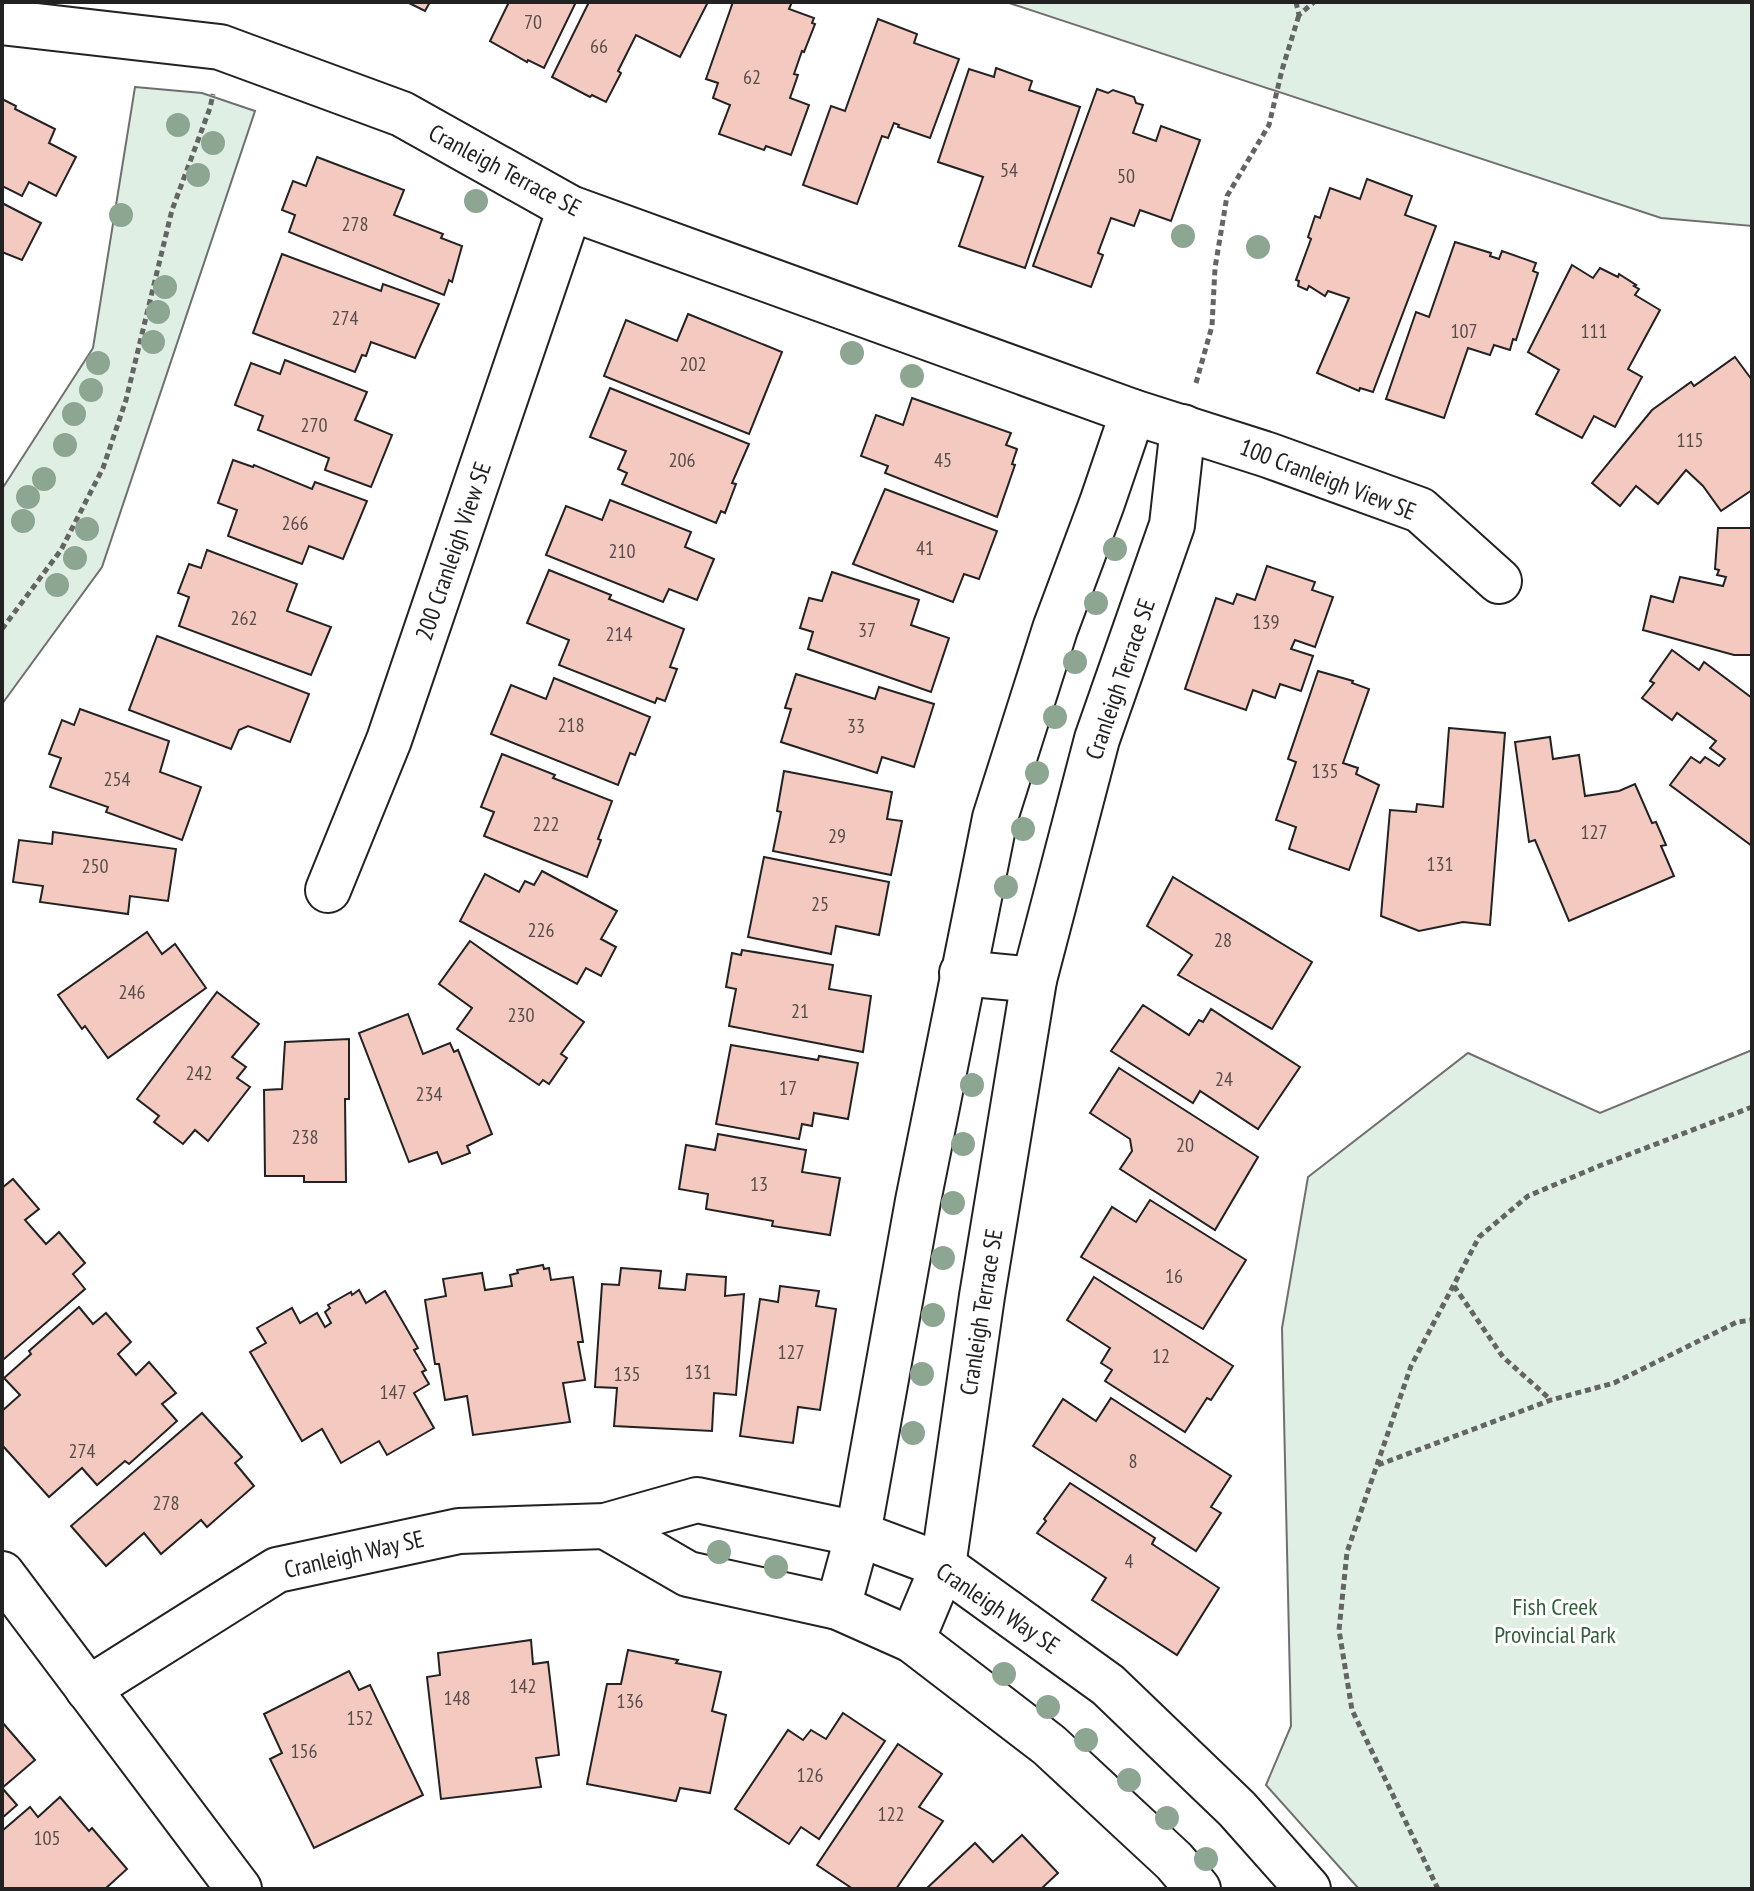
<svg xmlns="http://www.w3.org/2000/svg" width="1754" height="1891" viewBox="0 0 1754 1891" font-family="'PT Sans Narrow',sans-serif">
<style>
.green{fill:#e0efe3;stroke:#6f6f6f;stroke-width:2}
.building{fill:#f3c9c0;stroke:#222;stroke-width:2}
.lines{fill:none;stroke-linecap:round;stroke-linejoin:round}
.street-casing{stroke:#222;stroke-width:48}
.path{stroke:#646464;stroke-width:5;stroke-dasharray:6 4;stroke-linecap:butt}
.street{stroke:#fff;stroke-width:44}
.tree{fill:#8da692}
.labels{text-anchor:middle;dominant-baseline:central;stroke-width:6;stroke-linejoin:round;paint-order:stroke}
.number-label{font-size:20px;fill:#564c4a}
.street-label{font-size:24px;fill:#222;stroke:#fff}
.park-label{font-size:24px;fill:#2f5e38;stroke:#fff}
</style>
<rect width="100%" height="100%" fill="#fff"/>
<g class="green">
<polygon points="1006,2 1752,2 1752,226 1661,218"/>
<polygon points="135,87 202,93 255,111 102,567 2,704 2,489 93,348"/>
<polygon points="1752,1050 1752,1889 1359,1889 1266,1785 1291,1726 1282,1328 1308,1177 1468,1053 1600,1113"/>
</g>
<g class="building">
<polygon points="407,2 430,2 425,11"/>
<polygon points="509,2 576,2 544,68 528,60 527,62 490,41"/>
<polygon points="589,2 708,2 680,57 636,35 618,71 621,73 606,102 592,95 590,97 552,77"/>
<polygon points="733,2 792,2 789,9 814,18 812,23 815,24 804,52 802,51 794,74 798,75 790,98 809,105 791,155 766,146 764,150 719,134 730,105 713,98 718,83 706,79"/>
<polygon points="878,19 917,34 914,43 959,59 930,138 898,127 899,125 894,123 888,138 882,136 857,204 803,185 831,106 845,111"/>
<polygon points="996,68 1032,81 1029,90 1080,107 1025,268 959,246 983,177 938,162 969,69 994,77"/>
<polygon points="1097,89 1108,93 1113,90 1134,97 1136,103 1143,105 1133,133 1156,141 1161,126 1200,140 1171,221 1140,210 1134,226 1111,218 1098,253 1103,255 1091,287 1033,266"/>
<polygon points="2,99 16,106 15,109 55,129 49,143 76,157 56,196 29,182 22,196 2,186"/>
<polygon points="317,157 404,190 394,215 443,234 441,238 462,246 452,282 449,280 444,295 289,232 295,215 282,210 293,181 306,186"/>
<polygon points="1367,179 1412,196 1405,215 1436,226 1373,392 1360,388 1359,391 1317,373 1349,298 1328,291 1325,296 1309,286 1307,290 1298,286 1299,281 1296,280 1311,239 1308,237 1315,216 1320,218 1330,188 1360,199"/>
<polygon points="2,203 41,223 22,260 2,252"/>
<polygon points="1455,242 1491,253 1490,256 1499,259 1502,251 1536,263 1533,271 1538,273 1516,340 1513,339 1510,350 1494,345 1490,355 1468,348 1444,418 1386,399 1416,312 1429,317"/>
<polygon points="282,254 381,291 383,284 439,304 415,358 371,342 366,356 362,355 355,372 253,333"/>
<polygon points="1572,265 1593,278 1600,268 1618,277 1619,274 1636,285 1634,286 1639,289 1635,295 1660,310 1628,369 1642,377 1615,427 1594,416 1582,438 1536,414 1559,370 1528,352"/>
<polygon points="688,314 782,352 749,434 604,376 626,320 677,341"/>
<polygon points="1735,357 1752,380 1752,490 1721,511 1703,486 1686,470 1658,504 1636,486 1620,506 1592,483 1652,410 1691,382 1694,386"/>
<polygon points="285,360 367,392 355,420 392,435 371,487 325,470 329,458 258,430 263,416 235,405 251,363 280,374"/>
<polygon points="610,388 749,444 732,483 736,484 725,513 721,511 716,523 622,484 627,473 618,469 626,451 590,437"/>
<polygon points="912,398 1011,433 1006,445 1017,449 1012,464 1015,465 997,517 885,473 888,466 861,456 876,415 903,425"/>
<polygon points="233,460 253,467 254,465 312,489 315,482 367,501 343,559 309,546 302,564 228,536 237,510 218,503"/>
<polygon points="885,489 997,531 979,579 964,574 953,602 853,564"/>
<polygon points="610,500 691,532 685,547 714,559 697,600 669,589 663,602 546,555 566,506 602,520"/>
<polygon points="1752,516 1752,655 1734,655 1643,630 1651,596 1673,602 1680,577 1723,586 1726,577 1717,575 1719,570 1715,569 1718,528 1752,528"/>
<polygon points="207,550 297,584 287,611 331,627 311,675 179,626 189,597 178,593 189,564 201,568"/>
<polygon points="1267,566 1315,582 1312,590 1333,597 1315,647 1295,640 1291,649 1313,656 1301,691 1280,684 1275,698 1253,690 1246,710 1185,689 1216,598 1233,604 1237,594 1255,600"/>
<polygon points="549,570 611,595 609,599 684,629 670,667 677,669 665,701 657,698 655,703 559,665 569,640 527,623"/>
<polygon points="832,572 919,600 911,625 949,638 931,692 808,649 813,632 800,628 809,598 822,601"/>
<polygon points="157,636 309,694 290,742 248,726 239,730 231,749 129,710"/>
<polygon points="1672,650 1699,670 1704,662 1752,698 1752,846 1670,785 1691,757 1700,763 1705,757 1719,766 1725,759 1710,748 1716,741 1677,713 1672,720 1642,698 1654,683 1650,681"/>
<polygon points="1318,671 1353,681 1352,683 1369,689 1343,763 1358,768 1356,774 1379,785 1349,870 1289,849 1296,827 1276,820 1296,762 1288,759"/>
<polygon points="796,674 875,699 879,687 934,704 914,767 882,757 877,773 781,742 791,709 785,708"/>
<polygon points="554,678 650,717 635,755 630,753 618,785 491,734 511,685 546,699"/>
<polygon points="80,709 169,741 160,772 201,787 182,840 106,812 108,807 50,787 61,758 49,754 62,720 74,725"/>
<polygon points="1449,728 1505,733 1490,925 1463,922 1419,931 1381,916 1390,810 1416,812 1417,804 1443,807"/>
<polygon points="1550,737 1553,759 1579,755 1585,796 1619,791 1635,784 1652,823 1656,822 1666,845 1661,846 1674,876 1569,921 1535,840 1529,842 1515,742"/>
<polygon points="502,754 555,775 553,778 612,801 598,839 601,840 587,877 484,836 494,812 481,807"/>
<polygon points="784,771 892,792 887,819 902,821 891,875 773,851 781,812 777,811"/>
<polygon points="53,832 176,849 168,901 130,896 128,914 40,902 43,886 13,882 19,840 52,844"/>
<polygon points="764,857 889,882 879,935 836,926 831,954 748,937"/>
<polygon points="542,871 617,911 601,939 616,947 601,976 586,968 577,984 460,921 485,874 519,892 525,881 534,885"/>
<polygon points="1173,877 1312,962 1272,1029 1178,975 1192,955 1147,926"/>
<polygon points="147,932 162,954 175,944 206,988 108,1058 85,1026 82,1029 58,995"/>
<polygon points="470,941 584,1022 561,1054 567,1058 549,1084 543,1080 539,1085 457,1029 472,1008 439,984"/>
<polygon points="742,950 833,965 829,989 871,996 863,1052 729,1026 736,989 726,987 732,953 741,955"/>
<polygon points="217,992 259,1024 232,1057 246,1067 237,1078 250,1087 208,1141 195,1130 183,1144 154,1122 159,1116 137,1099"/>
<polygon points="1143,1005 1189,1035 1199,1020 1203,1022 1211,1009 1300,1067 1258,1129 1200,1091 1193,1103 1111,1051"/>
<polygon points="408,1014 423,1054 450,1043 454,1052 458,1050 492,1134 467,1146 470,1153 442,1164 437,1152 409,1162 359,1033"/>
<polygon points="349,1039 349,1099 345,1099 346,1182 304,1182 304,1176 265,1176 264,1090 282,1089 285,1042"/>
<polygon points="731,1045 818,1060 819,1056 858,1063 848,1119 814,1113 812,1126 802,1124 799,1139 716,1124"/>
<polygon points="1119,1068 1258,1157 1215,1230 1120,1169 1132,1151 1130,1139 1090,1113"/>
<polygon points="718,1134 806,1150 802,1172 840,1178 830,1235 772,1226 773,1221 706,1209 708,1194 679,1189 686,1145 715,1150"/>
<polygon points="13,1179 39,1209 25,1220 46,1244 59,1232 85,1263 73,1274 85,1289 4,1359 2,1357 2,1188"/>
<polygon points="1150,1200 1246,1260 1203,1329 1081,1257 1112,1207 1136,1222"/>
<polygon points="543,1265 544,1269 549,1268 551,1280 573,1277 583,1342 578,1342 585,1380 563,1383 570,1422 473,1435 467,1396 445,1400 439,1364 435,1364 425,1300 446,1296 443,1279 482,1273 485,1290 512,1286 510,1275 518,1273 517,1270"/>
<polygon points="621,1268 661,1271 659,1288 685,1290 687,1274 726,1277 725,1296 744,1294 736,1395 714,1393 712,1431 614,1426 617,1388 595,1387 602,1284 619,1285"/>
<polygon points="1094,1277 1233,1366 1211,1400 1207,1398 1185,1432 1105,1381 1112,1370 1101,1363 1110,1348 1067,1320"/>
<polygon points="780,1286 819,1291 816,1306 836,1309 820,1410 798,1407 793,1443 740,1436 760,1299 778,1302"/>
<polygon points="359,1290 366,1303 385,1291 418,1348 414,1350 426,1370 422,1372 429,1384 414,1393 434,1428 387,1455 379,1441 341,1463 322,1429 302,1441 250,1352 266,1343 257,1328 292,1308 300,1323 317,1313 325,1327 331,1323 325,1312 330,1308 328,1305 351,1292 352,1295"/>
<polygon points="79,1307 93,1324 106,1313 131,1342 118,1354 136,1375 149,1362 176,1393 162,1404 177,1421 129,1464 125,1461 97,1485 82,1468 49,1497 2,1445 2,1411 20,1395 4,1378 31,1354 29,1351"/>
<polygon points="1111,1398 1231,1476 1211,1507 1221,1513 1196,1551 1033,1446 1063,1399 1096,1421"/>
<polygon points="202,1413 242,1457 235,1463 254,1486 207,1527 201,1520 161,1554 144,1533 106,1566 71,1526"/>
<polygon points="1070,1483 1155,1538 1152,1544 1219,1588 1177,1655 1092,1600 1106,1578 1037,1533 1046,1521 1044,1519"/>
<polygon points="531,1640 533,1664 548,1662 559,1755 536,1758 541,1787 441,1799 427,1677 440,1675 438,1653"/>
<polygon points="628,1650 678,1660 676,1663 721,1672 712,1711 726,1715 710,1793 680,1788 676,1801 587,1784 607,1684 621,1684"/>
<polygon points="349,1671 359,1690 370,1685 423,1795 314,1848 270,1759 282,1753 264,1714"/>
<polygon points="843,1713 885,1741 819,1839 801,1827 789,1844 735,1809 788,1730 803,1740 811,1730 826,1739"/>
<polygon points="2,1722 35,1760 2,1788"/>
<polygon points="898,1744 942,1774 919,1807 943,1821 896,1889 853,1889 817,1865"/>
<polygon points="2,1788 17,1805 2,1818"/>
<polygon points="60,1797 89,1831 92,1828 127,1869 105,1889 2,1889 2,1831 30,1807 38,1817"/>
<polygon points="1022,1835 1058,1873 1041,1889 926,1889 975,1843 993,1862"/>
</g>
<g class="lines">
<g class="street-casing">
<g id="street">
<polyline points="2,22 220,47 402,114 570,208 1133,412 1268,455 1420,510 1499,581"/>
<polyline points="328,890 389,740 570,208"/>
<polyline points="962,973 1034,980"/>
<polyline points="605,1526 688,1574 838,1607 912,1640 1049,1745 1174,1861 1198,1889"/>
<polyline points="2,1574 239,1889"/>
<polyline points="838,1607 858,1534 918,1201 995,818 1055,629 1102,503 1133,412"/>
<polyline points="912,1640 943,1566 982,1296 1034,980 1097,739 1172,525 1183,427"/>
<polyline points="88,1689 277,1570 459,1531 605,1526 697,1500 858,1534 943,1566 1108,1685 1237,1809 1308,1889"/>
</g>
</g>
<g class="path">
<polyline points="1296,2 1299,15 1314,2"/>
<polyline points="1196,383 1212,326 1215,268 1227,196 1269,125 1282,70 1299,15"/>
<polyline points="2,629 61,550 103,468 126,400 172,210 210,108 213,94"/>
<polyline points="1454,1286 1503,1357 1551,1400"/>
<polyline points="1378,1465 1551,1400 1614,1383 1737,1322 1752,1320"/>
<polyline points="1438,1889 1352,1710 1339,1630 1347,1552 1411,1366 1479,1237 1528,1196 1599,1166 1752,1107"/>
</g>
<use href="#street" class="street"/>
</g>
<g class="tree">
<circle cx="178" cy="125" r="12"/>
<circle cx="213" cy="143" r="12"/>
<circle cx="198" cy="175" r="12"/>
<circle cx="476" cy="201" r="12"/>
<circle cx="121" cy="215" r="12"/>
<circle cx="1183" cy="236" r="12"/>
<circle cx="1258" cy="247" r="12"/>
<circle cx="165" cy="287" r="12"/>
<circle cx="158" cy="312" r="12"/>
<circle cx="153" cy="342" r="12"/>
<circle cx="852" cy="353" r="12"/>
<circle cx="98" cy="363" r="12"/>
<circle cx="912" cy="376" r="12"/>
<circle cx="91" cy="390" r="12"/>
<circle cx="74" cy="414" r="12"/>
<circle cx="65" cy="445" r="12"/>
<circle cx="44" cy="479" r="12"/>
<circle cx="28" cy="497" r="12"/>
<circle cx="23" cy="521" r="12"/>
<circle cx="87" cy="529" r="12"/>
<circle cx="1115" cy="549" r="12"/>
<circle cx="75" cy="558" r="12"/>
<circle cx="57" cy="585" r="12"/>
<circle cx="1096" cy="603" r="12"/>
<circle cx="1075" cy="662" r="12"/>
<circle cx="1055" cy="717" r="12"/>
<circle cx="1037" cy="773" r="12"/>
<circle cx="1023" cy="829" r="12"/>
<circle cx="1006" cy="887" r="12"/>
<circle cx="972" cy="1085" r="12"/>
<circle cx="963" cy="1144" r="12"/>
<circle cx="953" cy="1203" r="12"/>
<circle cx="943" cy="1258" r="12"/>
<circle cx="933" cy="1315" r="12"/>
<circle cx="922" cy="1374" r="12"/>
<circle cx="913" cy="1433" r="12"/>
<circle cx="719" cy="1552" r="12"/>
<circle cx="776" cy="1567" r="12"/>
<circle cx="1004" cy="1674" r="12"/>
<circle cx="1048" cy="1707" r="12"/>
<circle cx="1086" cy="1740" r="12"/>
<circle cx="1129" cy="1780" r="12"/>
<circle cx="1167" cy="1818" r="12"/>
<circle cx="1206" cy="1859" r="12"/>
</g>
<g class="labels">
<g class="number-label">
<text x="533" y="22">70</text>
<text x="599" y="46">66</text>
<text x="752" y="77">62</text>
<text x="1009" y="170">54</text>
<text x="1126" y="176">50</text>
<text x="355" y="224">278</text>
<text x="345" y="318">274</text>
<text x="1464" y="331">107</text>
<text x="1594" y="331">111</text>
<text x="693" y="364">202</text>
<text x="314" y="425">270</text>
<text x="1690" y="440">115</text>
<text x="682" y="460">206</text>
<text x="943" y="460">45</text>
<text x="295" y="523">266</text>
<text x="925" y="548">41</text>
<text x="622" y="551">210</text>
<text x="244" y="618">262</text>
<text x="1266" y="622">139</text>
<text x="867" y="630">37</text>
<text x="619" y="634">214</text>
<text x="571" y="725">218</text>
<text x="856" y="726">33</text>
<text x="1325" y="771">135</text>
<text x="117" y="779">254</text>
<text x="546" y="824">222</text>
<text x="1594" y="832">127</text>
<text x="837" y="836">29</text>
<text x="1440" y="864">131</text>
<text x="95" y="866">250</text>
<text x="820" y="904">25</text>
<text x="541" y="930">226</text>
<text x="1223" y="940">28</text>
<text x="132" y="992">246</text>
<text x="800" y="1011">21</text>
<text x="521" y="1015">230</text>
<text x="199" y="1073">242</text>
<text x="1224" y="1079">24</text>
<text x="788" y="1088">17</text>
<text x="429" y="1094">234</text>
<text x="305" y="1137">238</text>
<text x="1185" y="1145">20</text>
<text x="759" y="1184">13</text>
<text x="1174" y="1276">16</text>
<text x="791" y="1352">127</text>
<text x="1161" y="1356">12</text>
<text x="698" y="1372">131</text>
<text x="627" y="1374">135</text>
<text x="393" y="1392">147</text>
<text x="82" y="1451">274</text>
<text x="1133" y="1461">8</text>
<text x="166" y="1503">278</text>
<text x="1129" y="1561">4</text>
<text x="523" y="1686">142</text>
<text x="457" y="1698">148</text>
<text x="630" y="1701">136</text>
<text x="360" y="1718">152</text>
<text x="304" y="1751">156</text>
<text x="810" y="1775">126</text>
<text x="891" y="1814">122</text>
<text x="47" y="1838">105</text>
</g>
<g class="street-label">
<text transform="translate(505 170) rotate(28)">Cranleigh Terrace SE</text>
<text transform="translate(1328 479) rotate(21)">100 Cranleigh View SE</text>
<text transform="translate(453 551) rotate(-71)">200 Cranleigh View SE</text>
<text transform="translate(1120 679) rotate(-71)">Cranleigh Terrace SE</text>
<text transform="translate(981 1312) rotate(-81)">Cranleigh Terrace SE</text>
<text transform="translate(354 1554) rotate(-13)">Cranleigh Way SE</text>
<text transform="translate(998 1608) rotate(34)">Cranleigh Way SE</text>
</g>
<g class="park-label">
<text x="1555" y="1606">Fish Creek<tspan x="1555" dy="28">Provincial Park</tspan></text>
</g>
</g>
<rect width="1754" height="1891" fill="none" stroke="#222222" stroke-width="8"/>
</svg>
